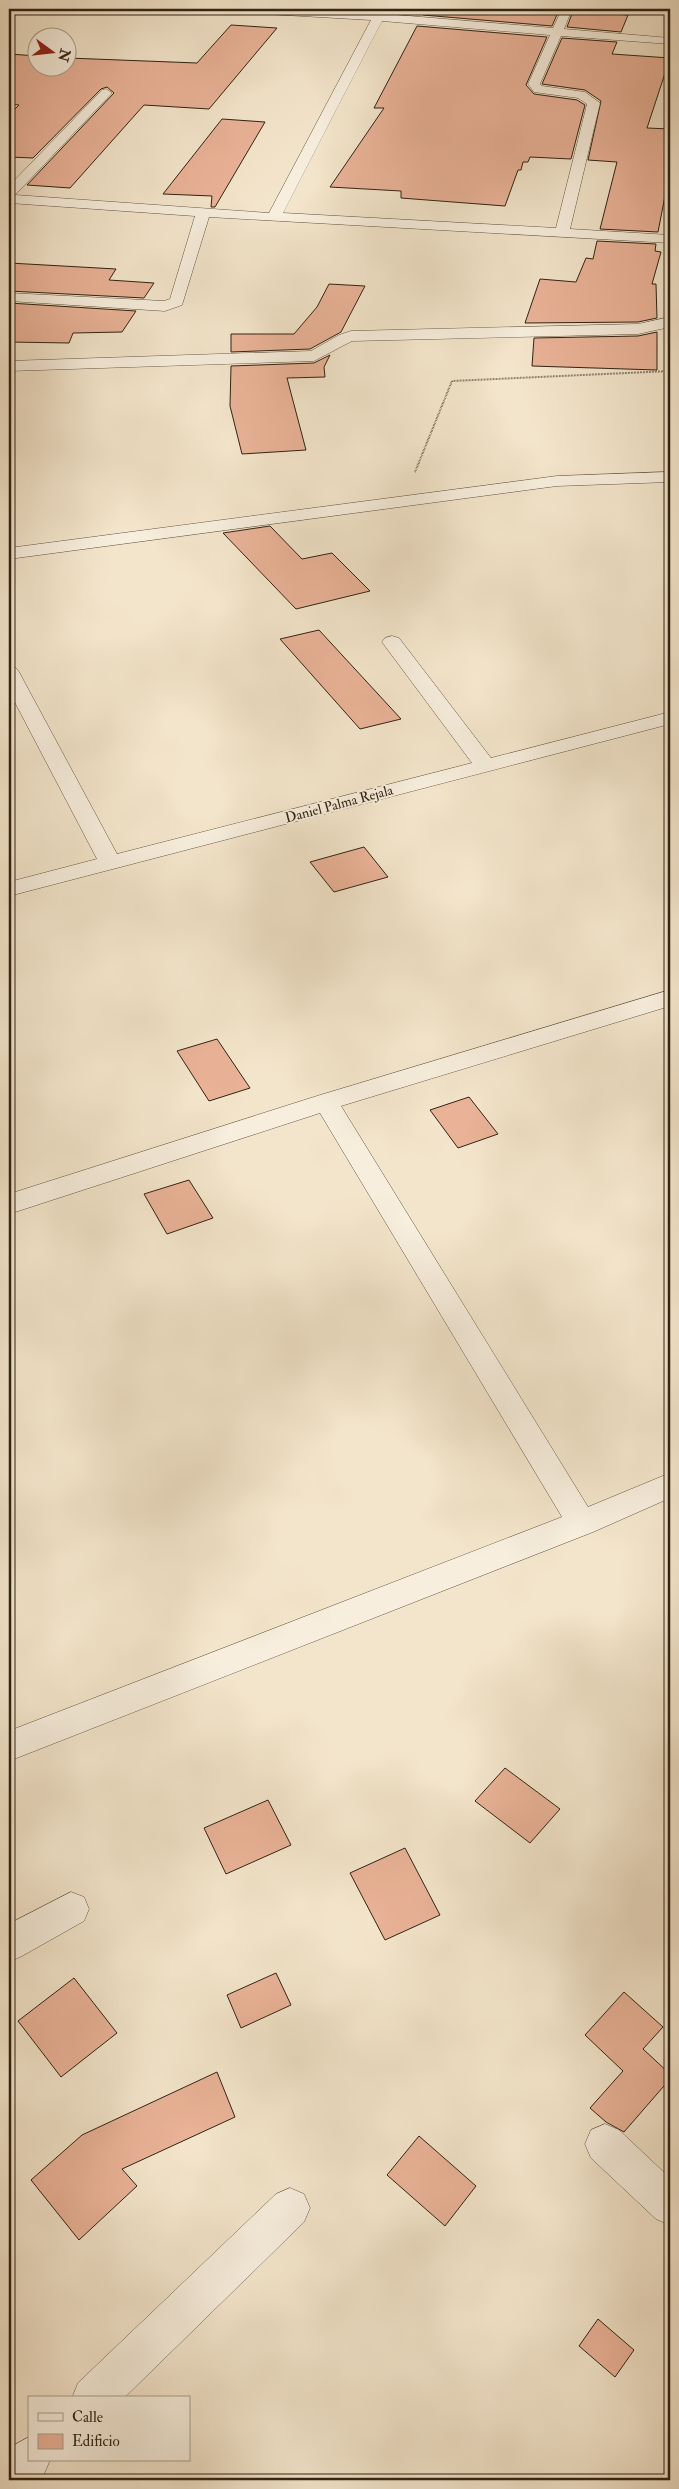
<svg xmlns="http://www.w3.org/2000/svg" width="679" height="2489" viewBox="0 0 679 2489" font-family="'IM FELL Double Pica',serif">
<style>
.building{fill:#eab398;stroke:#302313}
.lines{fill:none;stroke-linecap:round;stroke-linejoin:round}
.street-casing{stroke:#615441;stroke-width:1}
.path{stroke:#302313;stroke-width:2;stroke-dasharray:0.5 1;stroke-linecap:butt}
.street{fill:#f7eedd;fill-rule:evenodd}
.labels{text-anchor:middle;dominant-baseline:central;stroke-width:4;stroke-linejoin:round;paint-order:stroke}
.far-street-label{font-size:14px;fill:#302313;stroke:#f7eedd}
</style>
<rect width="100%" height="100%" fill="#f3e5cb"/>
<filter id="stains"><feTurbulence type="fractalNoise" baseFrequency=".004" numOctaves="4"/><feColorMatrix values="0 0 0 0 .2 0 0 0 0 .09 0 0 0 0 .02 0 0 0 .5 -.17"/></filter>
<radialGradient id="worn" r=".72"><stop offset=".6" stop-color="#630" stop-opacity="0"/><stop offset="1" stop-color="#630" stop-opacity=".3"/></radialGradient>
<g class="building">
<polygon points="426,9 541,9 559,10 552,26 423,15"/>
<polygon points="573,11 628,15 621,32 567,27"/>
<polygon points="231,25 277,28 209,109 144,105 70,188 27,185 114,93 107,87 101,89 33,158 9,157 9,115 19,105 9,104 9,54 38,56 38,68 68,68 68,58 197,63"/>
<polygon points="417,26 547,37 526,85 534,94 577,100 585,105 571,159 530,157 528,162 523,162 521,170 518,170 505,206 401,198 401,191 330,187 384,108 374,108"/>
<polygon points="562,38 617,42 612,54 670,58 647,128 670,129 670,170 658,232 600,229 617,162 588,160 601,101 585,90 542,84"/>
<polygon points="222,119 265,122 215,207 211,207 212,196 163,194"/>
<polygon points="597,241 656,244 655,251 661,252 652,284 656,284 657,318 638,322 525,323 540,279 576,282 586,258 593,259"/>
<polygon points="9,263 116,269 109,280 154,283 144,298 9,291"/>
<polygon points="329,284 365,286 341,332 310,349 231,352 231,334 294,334 317,307"/>
<polygon points="9,303 136,311 122,332 73,333 69,343 9,342"/>
<polygon points="657,332 657,370 532,366 534,338 638,336"/>
<polygon points="330,355 324,367 325,377 287,378 306,450 242,454 230,406 231,366 314,363"/>
<polygon points="270,526 302,559 332,553 370,591 296,609 223,533"/>
<polygon points="319,630 401,719 360,729 280,639"/>
<polygon points="364,847 388,877 334,892 310,862"/>
<polygon points="217,1039 250,1088 209,1101 177,1051"/>
<polygon points="469,1097 498,1134 458,1148 430,1110"/>
<polygon points="189,1180 213,1218 167,1234 144,1194"/>
<polygon points="505,1768 560,1809 530,1843 475,1801"/>
<polygon points="268,1800 291,1845 226,1874 204,1828"/>
<polygon points="405,1848 440,1915 385,1940 350,1873"/>
<polygon points="276,1973 291,2005 241,2028 227,1995"/>
<polygon points="74,1978 117,2033 61,2077 18,2021"/>
<polygon points="624,1992 663,2027 643,2049 670,2074 670,2079 624,2132 606,2122 590,2108 623,2071 585,2035"/>
<polygon points="217,2072 235,2117 122,2169 137,2186 79,2240 31,2180 82,2135"/>
<polygon points="419,2136 476,2186 445,2226 387,2175"/>
<polygon points="598,2319 634,2350 615,2377 579,2346"/>
</g>
<g class="lines">
<g class="street-casing">
<g id="street">
<path d="M225 9H288L374 13 377 9H387L385 14 553 28 562 9H572L564 29 670 38V44L561 36 540 84 542 86 585 92 600 103 570 229 670 235V243L209 217 182 305 165 311 9 301V293L164 301 170 299 195 216 9 203V186L102 90 106 89 112 93 15 195 269 213 371 20 231 12ZM382 21 550 35 528 84 534 92 578 98 587 104 556 228 283 213Z"/>
<polygon points="670,317 670,327 638,334 352,341 314,361 9,371 9,361 311,351 339,335 351,331 638,324"/>
<polygon points="670,472 670,482 557,486 9,559 9,548 557,476"/>
<polygon points="392,636 399,638 491,758 670,712 670,724 9,896 9,882 97,859 9,691 9,666 16,668 19,672 117,854 472,763 382,642 385,638"/>
<polygon points="670,990 670,1006 341,1106 588,1507 670,1473 670,1498 593,1532 9,1761 9,1731 562,1517 320,1113 9,1214 9,1194 317,1096"/>
<polygon points="71,1892 84,1897 89,1909 84,1921 22,1956 9,1962 9,1924"/>
<polygon points="605,2124 619,2130 670,2178 670,2225 656,2219 591,2158 585,2144 591,2130"/>
<polygon points="290,2188 304,2194 310,2208 304,2222 124,2398 72,2398 78,2383 276,2194"/>
<polygon points="29,2437 29,2460 50,2460 44,2474 38,2480 9,2480 9,2448"/>
</g>
</g>
<polyline class="path" points="415,472 452,381 670,371"/>
<use href="#street" class="street"/>
</g>
<g class="labels">
<g class="far-street-label">
<text transform="translate(339 804) rotate(-15)">Daniel Palma Rejala</text>
</g>
</g>
<rect width="679" height="2489" fill="none" stroke="#f3e5cb" stroke-width="30"/>
<rect x="10" y="10" width="659" height="2469" fill="none" stroke="#302313" stroke-width="2.5"/>
<rect x="15" y="15" width="649" height="2459" fill="none" stroke="#302313"/>
<rect x="28" y="2396" width="162" height="65" fill="#f7eedd" stroke="#a79d8c"/>
<rect x="38" y="2413" width="25" height="8" fill="#f7eedd" stroke="#a79d8c"/>
<text x="72" y="2422" font-size="15" fill="#302313">Calle</text>
<rect x="38" y="2434" width="25" height="15" fill="#eab398" stroke="#a79d8c"/>
<text x="72" y="2446" font-size="15" fill="#302313">Edificio</text>
<g transform="translate(52 52) rotate(105)"><circle r="24" fill="#f7eedd" stroke="#a79d8c"/>
<path d="M0-4L9 19L0 12L-9 19Z" fill="#8f2418"/>
<text y="-8" font-size="14" font-weight="bold" text-anchor="middle" fill="#302313">N</text>
</g>
<rect width="100%" height="100%" filter="url(#stains)"/>
<rect width="100%" height="100%" fill="url(#worn)"/>
</svg>
